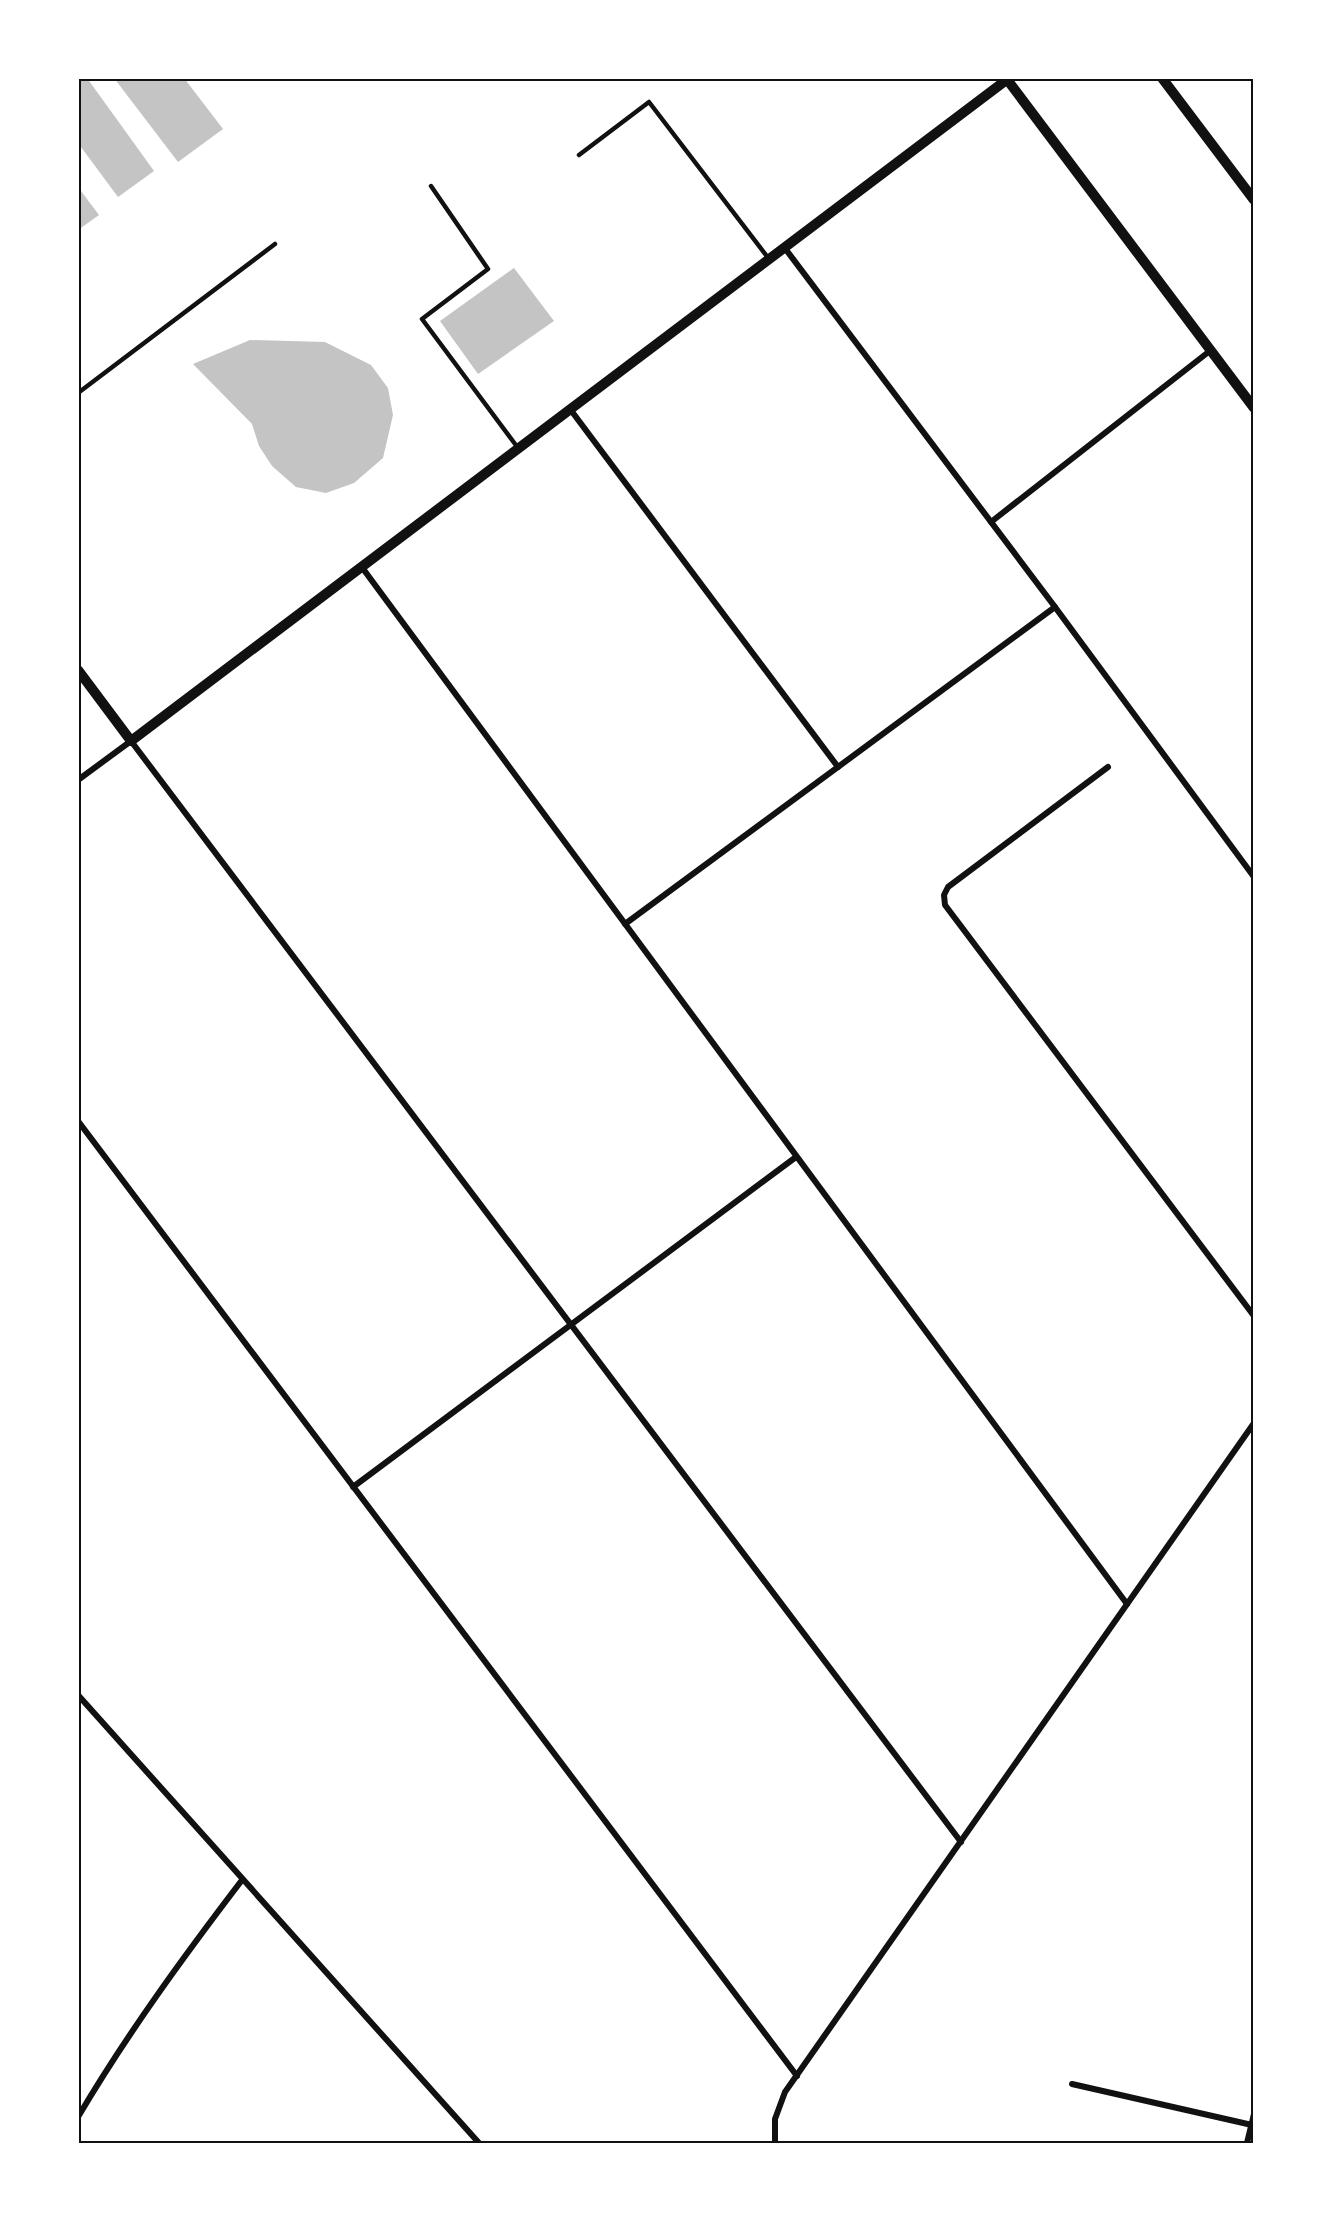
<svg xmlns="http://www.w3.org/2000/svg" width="1332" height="2221" viewBox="0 0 1332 2221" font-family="'Alegreya Sans',sans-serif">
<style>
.building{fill:#c4c4c4}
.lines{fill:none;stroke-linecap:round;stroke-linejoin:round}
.service{stroke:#111;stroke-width:4.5}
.minor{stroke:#111;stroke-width:6}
.tertiary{stroke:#111;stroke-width:10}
.neatline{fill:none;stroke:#111;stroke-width:2}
</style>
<rect width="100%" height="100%" fill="#fff"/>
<g class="building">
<polygon points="78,78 87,78 154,171 118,197 78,143"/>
<polygon points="114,78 184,78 223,129 178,162"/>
<polygon points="78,187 99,215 78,230"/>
<polygon points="514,268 554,321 478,374 440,321"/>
<polygon points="250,340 325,342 371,365 388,388 393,415 383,458 354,483 326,493 296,487 272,466 259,446 252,424 193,364"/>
</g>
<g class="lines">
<g class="service">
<polyline points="579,155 649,102 769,259"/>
<polyline points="431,186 488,269 422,319 518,448"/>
<polyline points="78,393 275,244"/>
</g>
<g class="minor">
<polyline points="784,247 1055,607 1254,877"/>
<polyline points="570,409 838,767"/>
<polyline points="991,522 1211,350"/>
<polyline points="361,566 1127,1604"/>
<polyline points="1108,767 948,887 944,895 945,905 1254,1316"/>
<polyline points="78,780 131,741 961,1842"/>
<polyline points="625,924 1055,607"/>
<polyline points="78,1121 797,2076"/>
<polyline points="353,1487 796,1157"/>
<polyline points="78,1695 479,2143"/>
<polyline points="1072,2084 1252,2125 1254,2128"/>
<path d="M78 2117C127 2034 184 1956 242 1880"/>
<polyline points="775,2143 775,2119 785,2092 1254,1423"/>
<polyline points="1247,2143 1254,2114"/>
</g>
<g class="tertiary">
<polyline points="1006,78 1254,408"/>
<polyline points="1162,78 1254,200"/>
<polyline points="78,670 131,741 1009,78"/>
</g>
</g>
<rect width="1332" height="2221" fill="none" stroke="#ffffff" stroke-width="159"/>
<rect x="80" y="80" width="1172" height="2062" class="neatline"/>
</svg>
